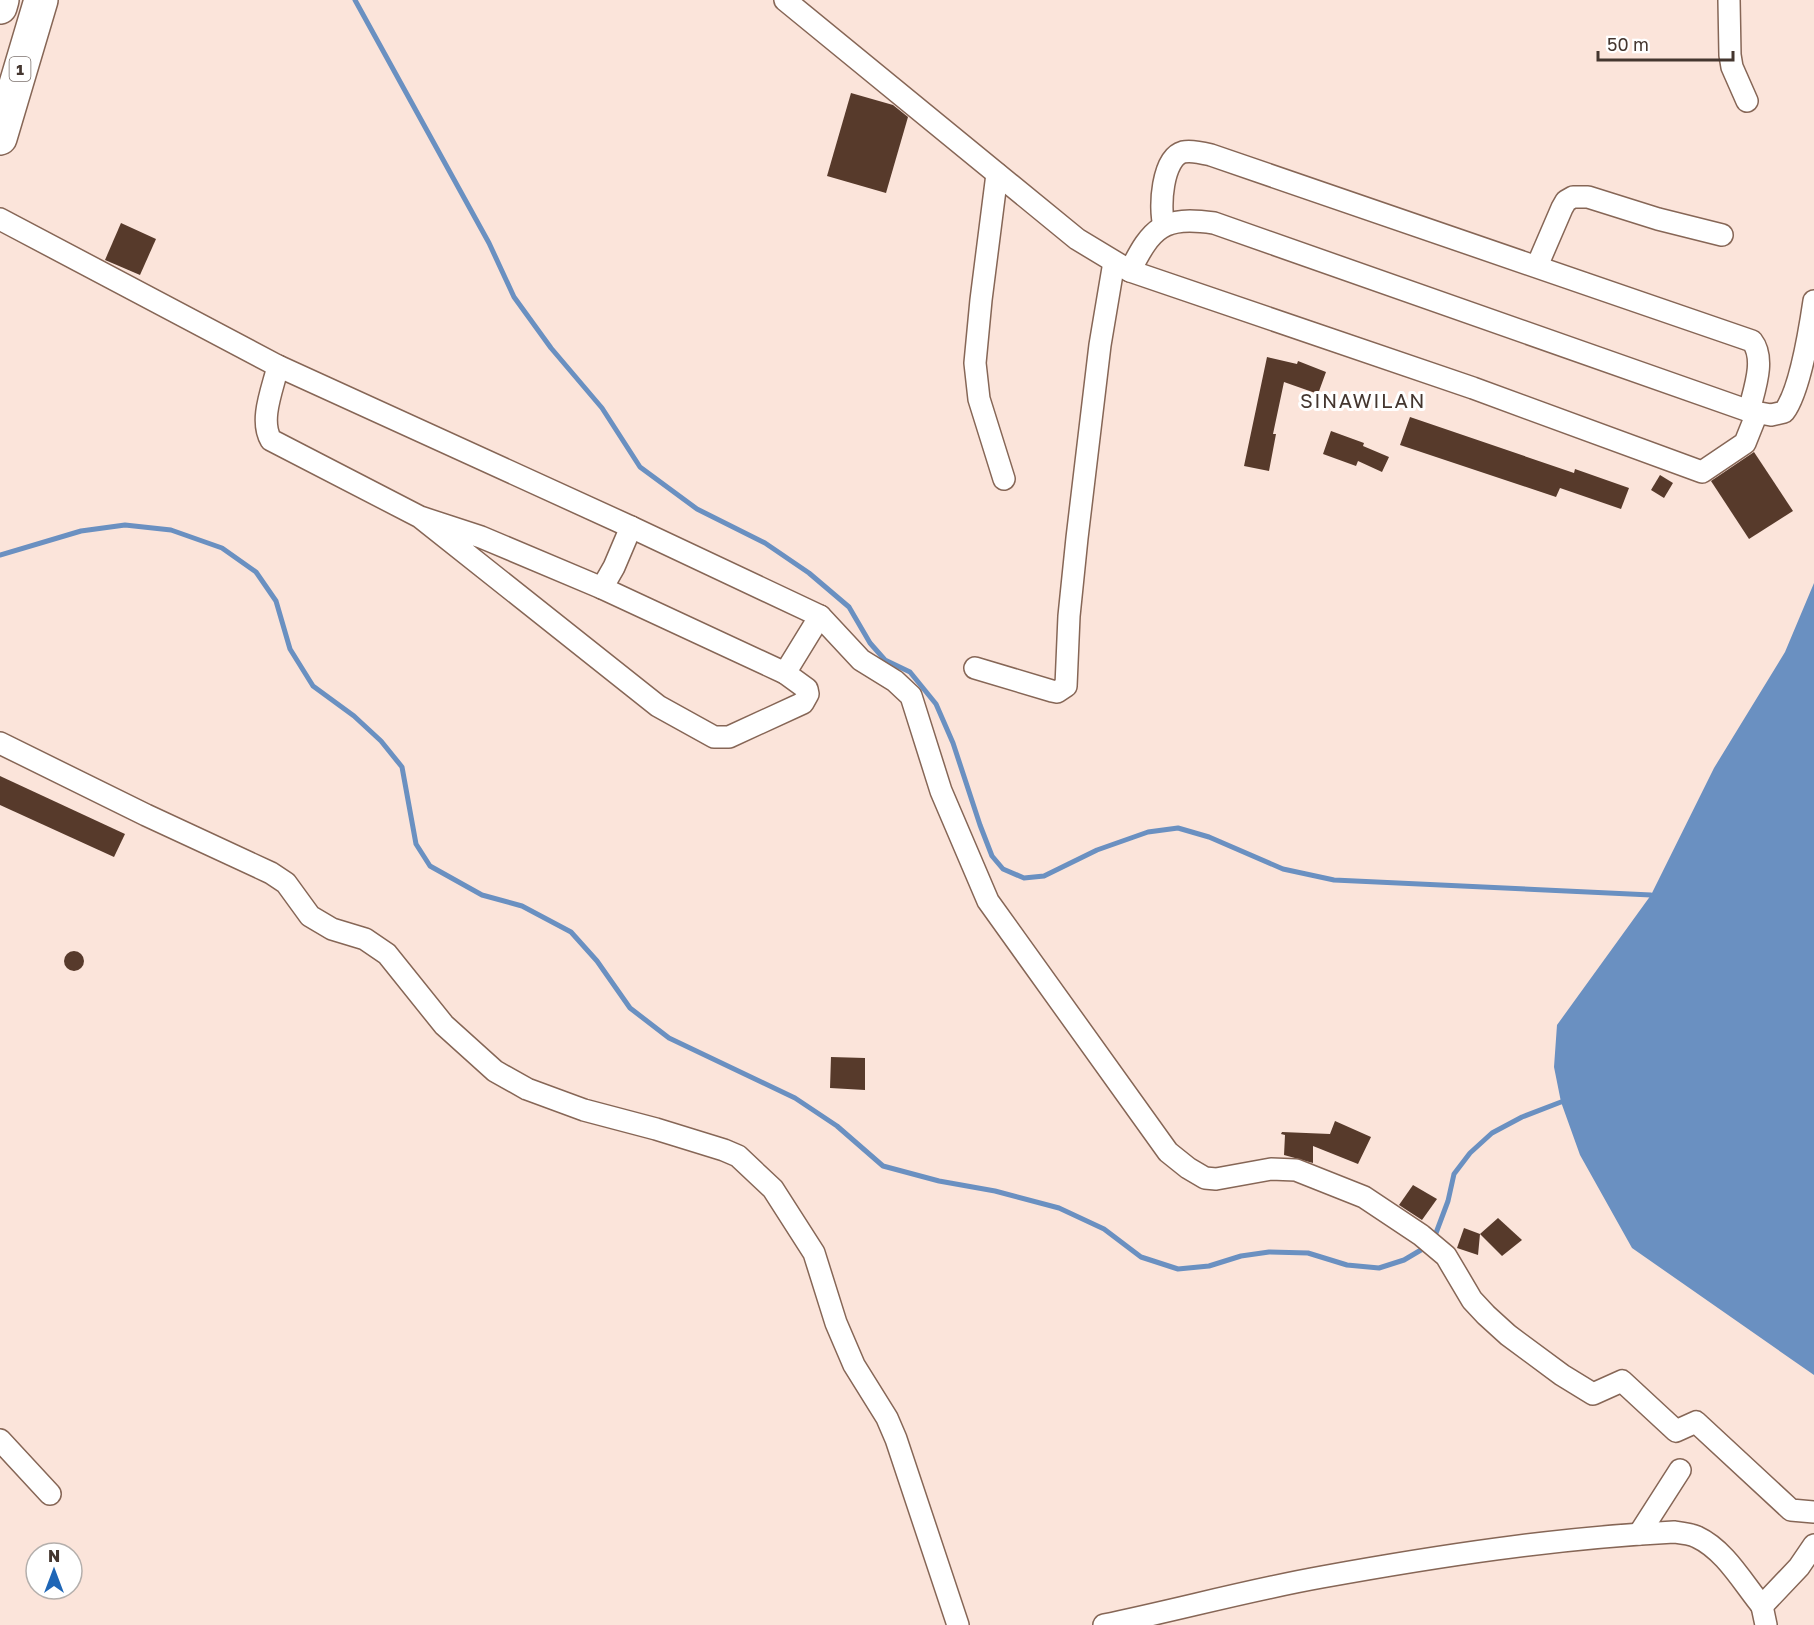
<svg xmlns="http://www.w3.org/2000/svg" width="1814" height="1625" viewBox="0 0 1814 1625" font-family="'Golos Text',sans-serif">
<style>
.water{fill:#6a90c1}
.lines{fill:none;stroke-linecap:round;stroke-linejoin:round}
.stream{stroke:#6a90c1;stroke-width:5}
.building{fill:#573a2b}
.minor-casing{stroke:#866656;stroke-width:24}
.trunk-casing{stroke:#866656;stroke-width:36}
.minor{stroke:#fff;stroke-width:21}
.trunk{stroke:#fff;stroke-width:33}
.labels{text-anchor:middle;dominant-baseline:central;stroke-width:6;stroke-linejoin:round;paint-order:stroke}
.shield{fill:#fff;stroke:#7c726d;stroke-width:1.5}
.shield-label{font-size:15px;font-weight:bold;fill:#44362f}
.quarter-label{font-size:20px;letter-spacing:1.5px;fill:#44362f;stroke:#fff}
</style>
<rect width="100%" height="100%" fill="#fbe4da"/>
<polygon class="water" points="1814,583 1814,1375 1632,1248 1580,1155 1561,1102 1554,1067 1557,1025 1651,895 1714,768 1785,652"/>
<g class="lines">
<g class="stream">
<polyline points="355,0 489,243 514,297 551,348 602,408 640,467 697,509 765,543 809,573 849,607 870,643 885,660 910,672 936,704 953,743 980,825 992,856 1003,869 1024,878 1044,876 1097,850 1148,832 1178,828 1209,837 1283,869 1334,880 1651,895"/>
<polyline points="0,555 81,531 125,525 171,530 222,548 256,572 276,601 290,649 313,686 354,716 381,741 402,767 416,844 430,866 482,895 522,906 571,932 597,961 630,1008 669,1038 795,1098 837,1126 883,1166 939,1181 995,1191 1059,1208 1104,1229 1141,1257 1178,1269 1209,1266 1241,1256 1269,1252 1308,1253 1347,1265 1379,1268 1404,1260 1426,1247"/>
<polyline points="1436,1233 1448,1201 1454,1174 1470,1153 1492,1133 1522,1117 1561,1102"/>
</g>
</g>
<g class="building">
<polygon points="851,93 893,105 908,117 886,193 827,176"/>
<polygon points="121,223 156,239 140,275 105,260"/>
<polygon points="1267,357 1297,364 1298,361 1326,372 1318,394 1284,382 1273,434 1276,434 1269,471 1244,466"/>
<polygon points="1410,417 1574,473 1575,469 1629,488 1621,509 1560,488 1556,497 1400,445"/>
<polygon points="1331,431 1364,443 1363,446 1389,457 1382,472 1358,461 1356,466 1323,454"/>
<polygon points="1754,452 1793,511 1749,539 1711,481"/>
<polygon points="1660,475 1673,483 1664,498 1651,490"/>
<polygon points="0,776 125,834 114,857 0,805"/>
<circle cx="74" cy="961" r="10"/>
<polygon points="831,1057 865,1058 865,1090 830,1088"/>
<polygon points="1335,1121 1371,1137 1358,1164 1313,1146 1313,1163 1284,1155 1285,1135 1281,1134 1282,1132 1330,1134"/>
<polygon points="1413,1185 1437,1199 1422,1220 1399,1205"/>
<polygon points="1498,1218 1522,1240 1502,1256 1480,1234"/>
<polygon points="1464,1228 1480,1234 1478,1255 1457,1248"/>
</g>
<g class="lines">
<g class="minor-casing">
<g id="minor">
<path d="M785 0 1077 239 1130 271C1152 227 1163 216 1214 223L1749 411 1771 415 1784 412C1800 391 1810 328 1814 301"/>
<polyline points="1729,0 1730,55 1732,67 1747,101"/>
<polyline points="997,174 981,300 975,363 979,399 1004,479"/>
<polyline points="0,219 278,366 631,527 820,616 861,660 895,681 911,696 941,791 988,901 1168,1152 1188,1168 1205,1178 1216,1179 1271,1169 1296,1170 1364,1197 1421,1235 1446,1256 1472,1300 1486,1315 1508,1335 1562,1375 1593,1394 1622,1381 1676,1431 1696,1422 1791,1510 1814,1512"/>
<path d="M1164 225C1159 208 1162 158 1183 152 1192 150 1203 153 1211 155L1752 341C1766 359 1754 390 1749 411"/>
<polyline points="1537,266 1562,208 1566,201 1573,197 1588,197 1658,219 1722,235"/>
<polyline points="1130,271 1473,388 1702,472 1745,443 1757,413"/>
<path d="M278 366C273 388 259 420 271 440L420 517 658 706 714 737H729L803 703 808 694 807 689 785 673 602 588 481 537 420 517"/>
<polyline points="602,588 614,567 631,527"/>
<polyline points="975,668 1052,691 1057,692 1066,686 1069,616 1077,538 1100,345 1114,262"/>
<polyline points="785,673 820,616"/>
<polyline points="0,743 146,815 271,873 286,883 310,916 332,929 365,939 387,954 444,1025 495,1071 527,1089 584,1110 656,1129 724,1150 738,1156 773,1189 814,1253 836,1323 854,1365 887,1418 896,1439 958,1625"/>
<polyline points="0,1440 50,1494"/>
<polyline points="1639,1534 1680,1470"/>
<polyline points="1762,1606 1766,1625"/>
<path d="M1104 1625C1177 1610 1249 1590 1322 1577 1438 1556 1556 1538 1674 1532 1682 1533 1691 1534 1697 1537 1725 1550 1743 1583 1762 1606L1799 1567 1814 1545"/>
</g>
</g>
<g class="trunk-casing">
<g id="trunk">
<polyline points="0,7 2,0"/>
<polyline points="0,138 41,0"/>
</g>
</g>
<use href="#minor" class="minor"/>
<use href="#trunk" class="trunk"/>
</g>
<g class="labels">
<rect class="shield" x="9.5" y="57" width="21" height="24" rx="4.5"/>
<g class="shield-label">
<text x="20" y="69">1</text>
</g>
<g class="quarter-label">
<text x="1363" y="400">SINAWILAN</text>
</g>
</g>
<g transform="translate(54 1571)"><circle r="28" fill="#ffffff" stroke="#b4afac" stroke-width="1.5"/>
<path d="M0-4.5L10 22L0 15L-10 22Z" fill="#1f66b6"/>
<text y="-9" font-size="16" font-weight="bold" text-anchor="middle" fill="#44362f">N</text>
</g>
<path d="M1598 51v9h135v-9" fill="none" stroke="#44362f" stroke-width="3"/>
<text x="1607" y="51" font-size="18" fill="#44362f" stroke="#ffffff" stroke-width="4.5" paint-order="stroke">50 m</text>
</svg>
